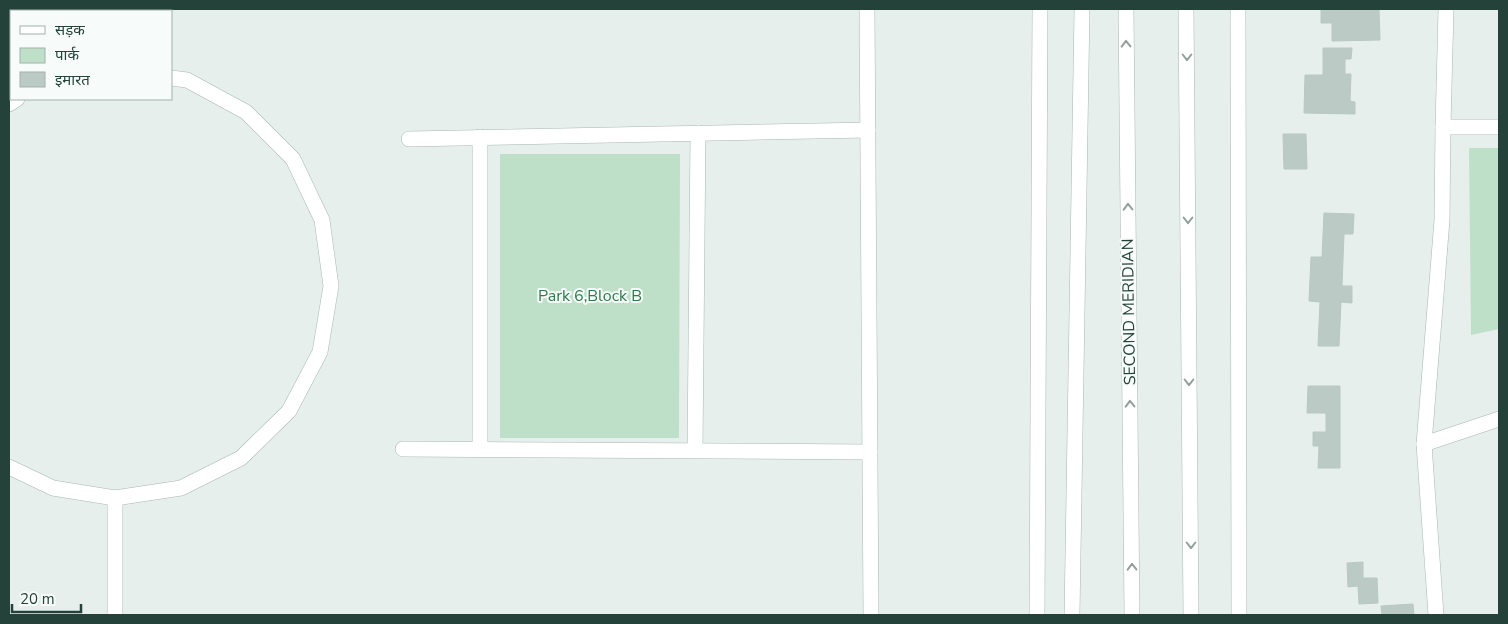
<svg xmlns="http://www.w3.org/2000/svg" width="1508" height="624" viewBox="0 0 1508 624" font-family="'Nunito Sans','Noto Sans Devanagari',sans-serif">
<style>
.green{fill:#bfe0c8}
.building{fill:#bbcac4;stroke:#b8c9c2}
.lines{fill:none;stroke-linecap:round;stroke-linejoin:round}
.minor-casing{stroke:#a8b8b2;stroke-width:16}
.minor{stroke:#fff;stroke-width:15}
.oneway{stroke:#92a09c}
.labels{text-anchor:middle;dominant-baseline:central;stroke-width:4;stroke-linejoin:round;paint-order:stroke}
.park-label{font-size:16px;fill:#2d7a4b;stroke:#f7fbf9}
.street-label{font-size:16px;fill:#24423a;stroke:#f7fbf9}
</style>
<rect width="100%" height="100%" fill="#e6efeb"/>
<g class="green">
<polygon points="1469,148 1499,148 1499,329 1471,335"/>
<polygon points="500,154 680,154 679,438 500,438"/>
</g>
<g class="building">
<polygon points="1321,9 1379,9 1380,40 1332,41 1332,23 1321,23"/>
<polygon points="1323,48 1352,48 1351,59 1345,59 1345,74 1351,74 1350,101 1355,102 1355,114 1304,113 1305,75 1323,75"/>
<polygon points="1283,134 1306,134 1307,169 1284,169"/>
<polygon points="1324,213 1354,214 1353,234 1344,234 1342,286 1352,286 1352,303 1341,302 1339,346 1318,346 1320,302 1309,301 1311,257 1322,257"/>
<polygon points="1308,386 1340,386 1340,468 1318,468 1319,446 1313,446 1313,432 1326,432 1326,413 1307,413"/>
<polygon points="1363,562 1363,578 1377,578 1378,603 1359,604 1358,586 1348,587 1347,563"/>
<polygon points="1413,604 1414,615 1382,615 1381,606"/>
</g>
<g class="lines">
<g class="minor-casing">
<g id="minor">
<polyline points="115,9 115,11"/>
<polyline points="867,9 871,615"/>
<polyline points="1126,9 1132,615"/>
<polyline points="1186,9 1191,615"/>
<polyline points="1238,9 1239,615"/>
<polyline points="9,104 17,99"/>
<polyline points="1443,127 1499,127"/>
<polyline points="480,137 480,449"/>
<polyline points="409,139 868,130"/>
<polyline points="1424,444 1499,419"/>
<polyline points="403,449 870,452"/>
<polyline points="695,450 698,133"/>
<polyline points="9,467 53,488 115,498 181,488 241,458 289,411 320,352 331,286 322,220 293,159 246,112 187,80 171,78"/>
<polyline points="115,615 115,498"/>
<polyline points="1037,615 1040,9"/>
<polyline points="1072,615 1082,9"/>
<polyline points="1436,615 1424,444 1442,220 1443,127 1446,9"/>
</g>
</g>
<use href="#minor" class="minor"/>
</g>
<defs><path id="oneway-chevron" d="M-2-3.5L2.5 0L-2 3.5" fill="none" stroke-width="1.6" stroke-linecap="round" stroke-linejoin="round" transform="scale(1.25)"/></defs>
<g class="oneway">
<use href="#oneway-chevron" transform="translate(1126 44) rotate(-91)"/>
<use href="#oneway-chevron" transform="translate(1187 57) rotate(90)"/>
<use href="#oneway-chevron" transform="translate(1128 207) rotate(-91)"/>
<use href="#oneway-chevron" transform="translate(1188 220) rotate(90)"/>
<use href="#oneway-chevron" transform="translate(1189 382) rotate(90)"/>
<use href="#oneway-chevron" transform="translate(1130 404) rotate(-91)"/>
<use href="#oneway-chevron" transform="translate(1191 545) rotate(90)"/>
<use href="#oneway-chevron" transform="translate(1132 567) rotate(-91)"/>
</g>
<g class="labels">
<g class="park-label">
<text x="590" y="296">Park 6,Block B</text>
</g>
<g class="street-label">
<text transform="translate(1129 312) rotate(-91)">SECOND MERIDIAN</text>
</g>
</g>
<rect width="1508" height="624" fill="none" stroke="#24423a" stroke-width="20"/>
<rect x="10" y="10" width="162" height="90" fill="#f7fbf9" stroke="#a3b1ad"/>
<rect x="20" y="26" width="25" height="8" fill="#ffffff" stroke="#a3b1ad"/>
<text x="55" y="35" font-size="15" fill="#24423a">सड़क</text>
<rect x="20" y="48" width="25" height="15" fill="#bfe0c8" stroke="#a3b1ad"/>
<text x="55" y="60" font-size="15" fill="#24423a">पार्क</text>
<rect x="20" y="72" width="25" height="15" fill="#bbcac4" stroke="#a3b1ad"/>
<text x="55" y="85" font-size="15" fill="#24423a">इमारत</text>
<path d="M12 604v8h69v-8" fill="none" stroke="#24423a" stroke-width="2.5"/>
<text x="20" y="604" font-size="15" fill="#24423a" stroke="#f7fbf9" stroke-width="4" paint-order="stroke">20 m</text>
</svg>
